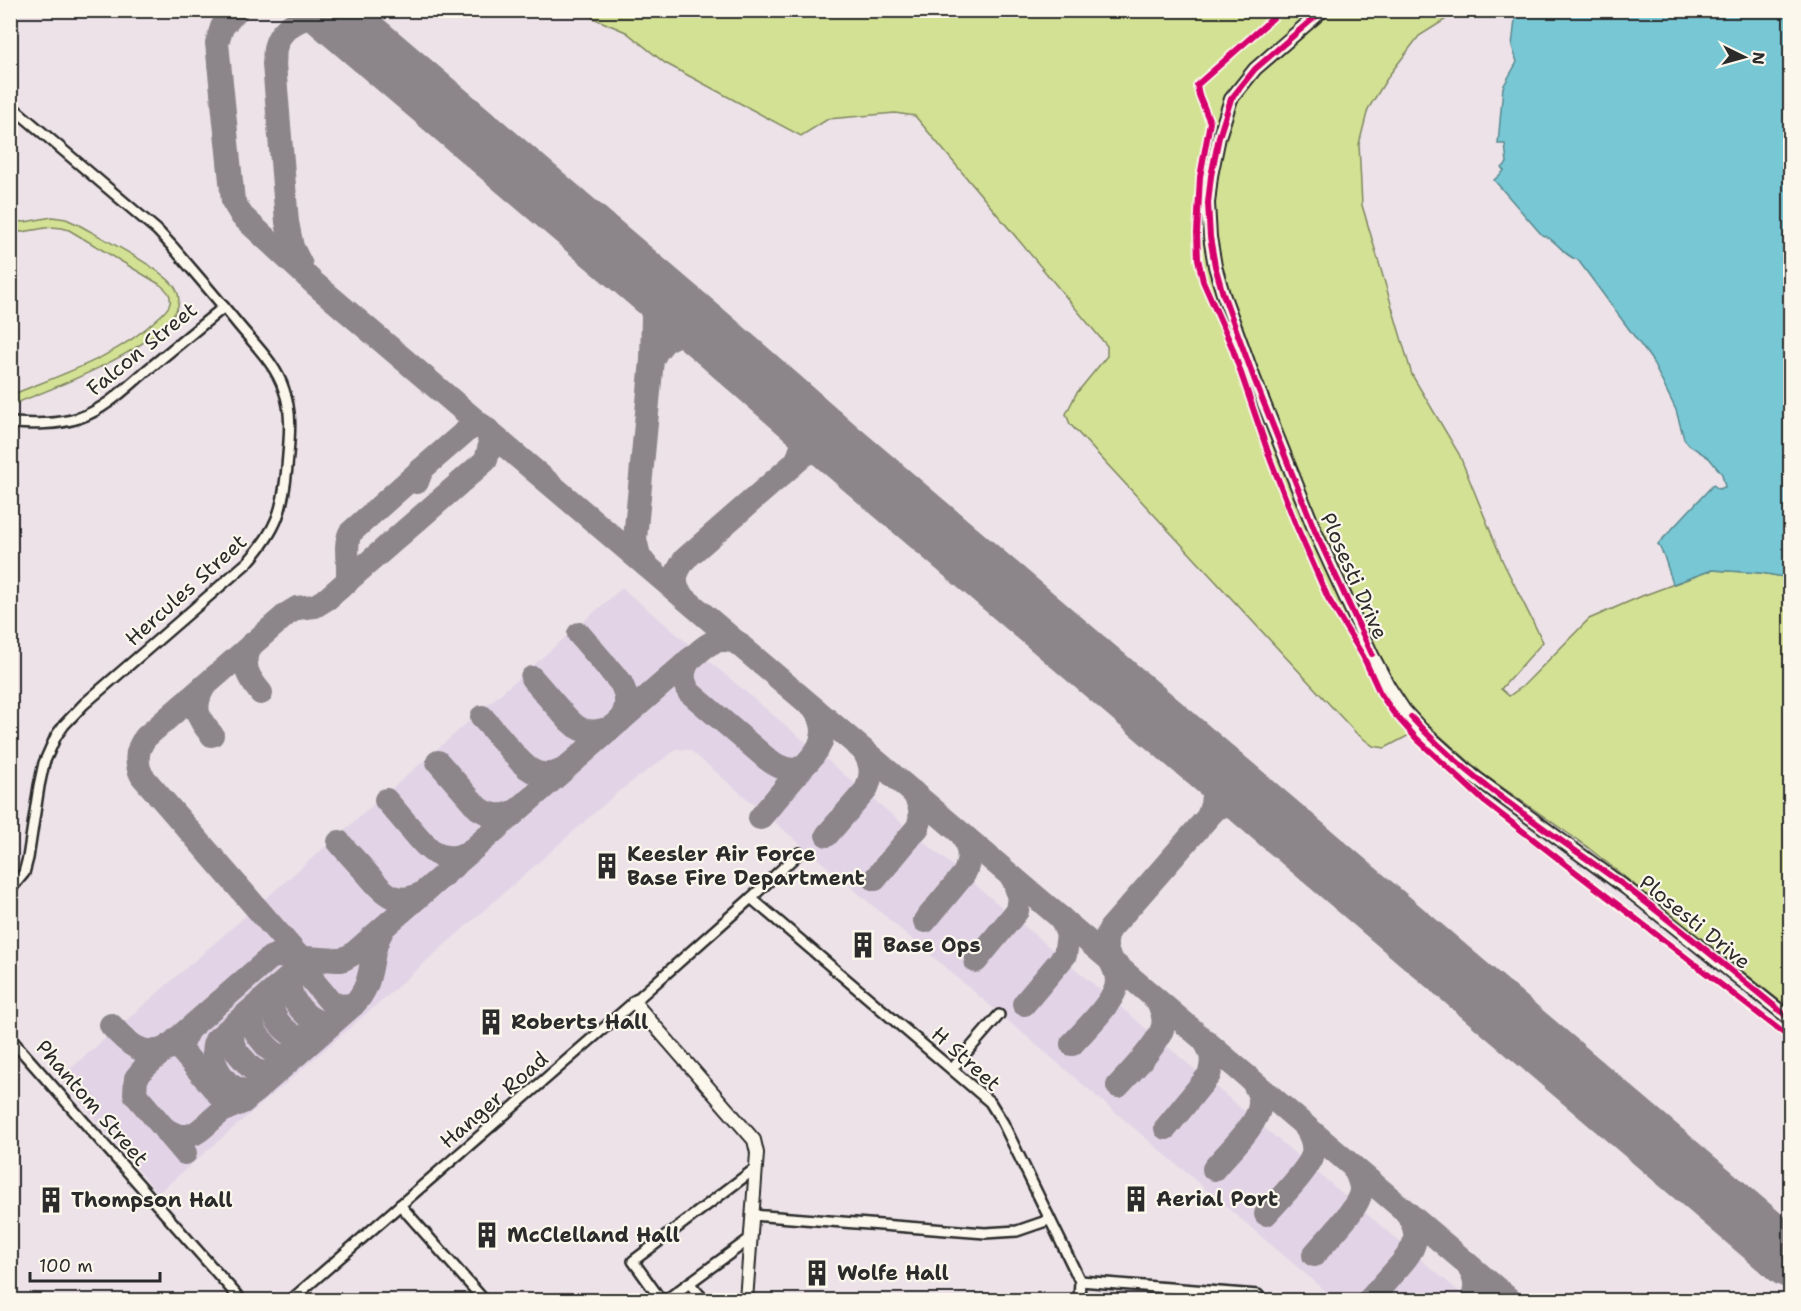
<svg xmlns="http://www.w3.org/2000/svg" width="1801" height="1311" viewBox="0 0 1801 1311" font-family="'Shantell Sans',sans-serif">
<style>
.built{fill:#e2d3e6}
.green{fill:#d3e194;stroke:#7f8660;stroke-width:1.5}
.water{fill:#78c7d4;stroke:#598990;stroke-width:1.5}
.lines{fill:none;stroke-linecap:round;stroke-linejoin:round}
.taxiway{stroke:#8c868a;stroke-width:24}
.runway{stroke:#8c868a;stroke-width:58}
.street-casing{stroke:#2b2b2b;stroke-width:14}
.secondary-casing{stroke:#2b2b2b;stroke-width:16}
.street{stroke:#fbf7ec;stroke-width:9}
.secondary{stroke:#fbf7ec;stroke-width:12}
.cycleway-casing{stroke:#fbf7ec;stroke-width:10}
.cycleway{stroke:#d6006c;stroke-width:6}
.labels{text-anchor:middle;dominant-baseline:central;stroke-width:4.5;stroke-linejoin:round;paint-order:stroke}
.street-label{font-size:21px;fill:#2b2b2b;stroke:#fbf7ec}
.poi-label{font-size:21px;font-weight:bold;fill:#2b2b2b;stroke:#fbf7ec;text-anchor:start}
</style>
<rect width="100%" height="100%" fill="#ece2e8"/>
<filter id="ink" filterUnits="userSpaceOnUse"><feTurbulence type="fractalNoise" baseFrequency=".0167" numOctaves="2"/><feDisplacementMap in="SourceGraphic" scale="12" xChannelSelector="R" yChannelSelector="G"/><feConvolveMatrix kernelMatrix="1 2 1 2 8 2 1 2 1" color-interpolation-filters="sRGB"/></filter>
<g filter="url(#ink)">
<polygon class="built" points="622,588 1469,1300 1336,1300 690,750 677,749 619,791 388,995 158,1193 60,1078"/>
<g class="green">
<polygon points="584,11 1459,11 1419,36 1390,74 1368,109 1359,144 1362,205 1412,375 1459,454 1503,562 1543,642 1501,689 1509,696 1523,686 1589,619 1642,596 1712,570 1761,573 1790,578 1790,1009 1586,846 1482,773 1428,725 1385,748 1373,746 1356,733 1070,424 1066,414 1076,394 1107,356 1107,346 915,116 895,113 828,119 801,136 665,63 626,32 593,18"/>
<path d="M52 217 66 219 77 224C98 236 166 270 176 289 202 335 41 393 11 405V395C62 374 118 357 159 317 162 314 169 309 170 303 172 295 165 288 159 284L69 230C50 222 31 234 11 232V221L25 222Z"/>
</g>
<path class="water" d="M1516 11H1790V578L1761 573 1712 570 1673 584 1664 556 1658 544 1713 485 1719 489 1725 487 1722 474 1709 458 1689 445 1684 439 1676 410 1651 359 1578 260C1564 257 1557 239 1542 235L1494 180 1504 171 1502 168 1507 163 1505 144H1498L1503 87 1517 62 1512 46Z"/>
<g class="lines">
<g class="taxiway">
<polyline points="237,10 222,27 217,43 233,201 242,216 315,284 1510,1300"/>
<path d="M301 265 292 247 287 222 274 64C275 59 274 54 275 49 279 27 303 15 323 17 329 17 336 21 342 24"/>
<polyline points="636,272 647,295 653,315 652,360"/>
<path d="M796 461C806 445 803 429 796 411"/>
<polyline points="417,482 422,469 466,431 475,426 483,426"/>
<path d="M645 564 639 556 635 539 652 360C667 329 685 331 714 339"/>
<path d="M347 582C351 566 343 549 350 533L422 469"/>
<path d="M680 594C672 580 676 572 685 559L804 455C819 446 824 441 841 450"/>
<path d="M579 634 621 683C628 697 628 707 620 721"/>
<path d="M251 645C241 666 247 676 261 693"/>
<path d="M689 660C682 672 682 680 689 692L766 758C775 765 790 774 802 767 806 765 809 760 812 757 825 741 827 726 815 709"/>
<path d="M532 678C541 688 549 698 558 708 575 728 583 737 611 728"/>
<path d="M203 688C192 709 198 719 212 735"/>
<path d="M482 717C490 726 499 736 507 746 523 765 536 783 563 770"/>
<path d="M1204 758C1212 777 1217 795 1209 814"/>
<path d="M438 762 478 808C491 816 502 818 516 811"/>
<path d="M386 800C395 810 403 820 412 830 429 850 440 865 469 853"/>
<polyline points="760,818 803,767"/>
<path d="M827 835 866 790C873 774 872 764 863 750"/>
<path d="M339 842C347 852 356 861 365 871 381 890 394 908 421 894"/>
<path d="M875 879 918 827C923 814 920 804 913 792"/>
<path d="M925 921 964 874C971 859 970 849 962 834"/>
<path d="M300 958 142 776C135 762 136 749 146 737L287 614 297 608 315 606 328 598 486 460 490 445 488 430"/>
<polyline points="322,960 312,964 310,969 313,981 329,1000 339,1006 353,1005"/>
<polyline points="976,961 1017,911 1019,896 1013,878"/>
<path d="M296 972C293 976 291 980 290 986 290 1000 307 1020 321 1022 326 1023 331 1021 335 1020"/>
<path d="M278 987C265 1009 276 1024 295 1037L310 1038 318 1035"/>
<path d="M260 1002C247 1019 252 1030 265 1044 270 1050 276 1056 284 1056 289 1057 294 1054 298 1053"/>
<polyline points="1024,1004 1065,955 1068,935 1061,918"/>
<path d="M236 1023C229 1041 232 1048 245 1061 249 1066 253 1071 260 1072 266 1074 272 1072 278 1070"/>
<path d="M111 1025C126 1042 144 1060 168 1047"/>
<polyline points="188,1030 182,1042 182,1051 222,1098"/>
<path d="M1072 1044C1084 1031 1111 1004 1116 988 1122 965 1096 954 1110 929L1215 809C1230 802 1243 799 1259 805"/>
<path d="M1118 1086C1130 1073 1160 1042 1163 1026 1165 1016 1161 1007 1156 999"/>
<path d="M259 1087C253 1090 247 1092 241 1090 222 1085 207 1058 216 1040L300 968 316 959"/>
<path d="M1166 1128 1209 1075C1214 1061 1212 1052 1204 1040"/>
<path d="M165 1129C192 1147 201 1127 221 1112 228 1107 236 1105 243 1102L353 1005C377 982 367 954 383 929"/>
<path d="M185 1153 135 1094 136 1078 145 1067 270 958 275 956 337 960H342L353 954 701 650C713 640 723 637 738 643"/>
<path d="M1214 1169C1227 1153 1259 1124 1260 1104 1261 1096 1257 1089 1253 1082"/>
<path d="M1266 1214C1279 1199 1305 1174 1312 1157 1316 1146 1311 1135 1305 1126"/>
<path d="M1314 1255C1326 1240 1360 1208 1361 1190 1361 1181 1357 1175 1354 1168"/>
<path d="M1467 1264C1475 1277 1478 1286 1472 1300"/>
<path d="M1369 1300C1378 1291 1386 1281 1395 1271 1412 1252 1424 1238 1407 1213"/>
</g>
<polyline class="runway" points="328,10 714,339 841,450 1790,1259"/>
<g class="street-casing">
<g id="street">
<path d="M10 105 157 230 172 246C194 272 216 297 237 323 254 344 276 364 284 390 293 415 289 441 287 467 283 511 277 529 248 562L84 704 64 725 56 736 44 763 39 786 28 858 24 873 10 890"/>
<path d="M10 423C33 424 57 425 79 418 105 409 125 389 146 371 172 350 198 328 224 307"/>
<polyline points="751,898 990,1102 1003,1123 1080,1281 1079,1300"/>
<polyline points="10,1038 241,1300"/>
<polyline points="952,1069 999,1015"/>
<polyline points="400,1205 484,1300"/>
<polyline points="753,1215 985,1233 1017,1231 1049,1220"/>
<polyline points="1080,1281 1258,1295 1257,1300"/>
<polyline points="689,1283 704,1300"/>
<polyline points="291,1300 634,1002 751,898 799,853"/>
<polyline points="661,1300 633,1261 756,1168"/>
<polyline points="666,1300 751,1238"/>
</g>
</g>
<g class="secondary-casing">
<g id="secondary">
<polyline points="1323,10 1255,69 1231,99 1219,137 1211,176 1208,203 1210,237 1215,266 1223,294 1255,381 1315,531 1372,655 1389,687 1404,710 1423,731 1472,775 1626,888 1790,1019"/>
<polyline points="634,1002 754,1140 757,1153 746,1300"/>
</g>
</g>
<use href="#street" class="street"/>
<use href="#secondary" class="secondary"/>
<g class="cycleway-casing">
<g id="cycleway">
<polyline points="1282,10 1197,85 1199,95 1210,122 1200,177 1197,233 1198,259 1203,281 1232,347 1271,461 1296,525 1328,598 1363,656 1380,693 1393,712 1417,739 1485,802 1790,1038"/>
<polyline points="1323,10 1255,69 1231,99 1219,137 1211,176 1208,203 1210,237 1215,266 1223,294 1255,381 1315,531 1372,654"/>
<path d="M1411 717C1473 785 1553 833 1626 887 1682 929 1736 975 1790 1019"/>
</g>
</g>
<use href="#cycleway" class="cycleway"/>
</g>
</g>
<defs>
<g id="building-bare" transform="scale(2.07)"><path d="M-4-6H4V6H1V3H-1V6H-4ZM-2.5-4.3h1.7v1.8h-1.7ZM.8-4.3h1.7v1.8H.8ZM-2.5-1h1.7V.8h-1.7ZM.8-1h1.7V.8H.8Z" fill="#2b2b2b" stroke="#fbf7ec" stroke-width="2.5" paint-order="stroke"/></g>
</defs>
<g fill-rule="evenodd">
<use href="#building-bare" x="607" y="866"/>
<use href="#building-bare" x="863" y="945"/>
<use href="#building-bare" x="491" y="1022"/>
<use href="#building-bare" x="1136" y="1199"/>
<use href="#building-bare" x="51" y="1200"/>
<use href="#building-bare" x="487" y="1235"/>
<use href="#building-bare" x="817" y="1273"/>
</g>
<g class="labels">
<g class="street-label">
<text transform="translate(142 349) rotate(-39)">Falcon Street</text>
<text transform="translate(1354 576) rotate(66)">Plosesti Drive</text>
<text transform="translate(186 590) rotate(-42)">Hercules Street</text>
<text transform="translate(1695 922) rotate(39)">Plosesti Drive</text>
<text transform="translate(966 1059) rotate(42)">H Street</text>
<text transform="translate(494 1100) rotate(-41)">Hanger Road</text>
<text transform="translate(92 1103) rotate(49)">Phantom Street</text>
</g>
<g class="poi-label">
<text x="627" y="854">Keesler Air Force<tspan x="627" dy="24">Base Fire Department</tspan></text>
<text x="883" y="945">Base Ops</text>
<text x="511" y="1022">Roberts Hall</text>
<text x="1156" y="1199">Aerial Port</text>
<text x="71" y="1200">Thompson Hall</text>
<text x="507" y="1235">McClelland Hall</text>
<text x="837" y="1273">Wolfe Hall</text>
</g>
</g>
<rect width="1801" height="1311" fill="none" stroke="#fbf7ec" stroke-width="36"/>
<rect x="18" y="18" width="1765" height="1275" fill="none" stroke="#2b2b2b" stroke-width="2" filter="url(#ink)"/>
<g transform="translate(1744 57) rotate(95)" stroke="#fbf7ec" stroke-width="4.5" paint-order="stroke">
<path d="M0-4.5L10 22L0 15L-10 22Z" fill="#2b2b2b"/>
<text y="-9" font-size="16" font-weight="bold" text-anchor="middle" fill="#2b2b2b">N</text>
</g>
<path d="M30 1272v9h130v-9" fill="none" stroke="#2b2b2b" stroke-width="3"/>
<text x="39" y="1272" font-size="18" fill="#2b2b2b" stroke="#fbf7ec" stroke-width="4.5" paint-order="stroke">100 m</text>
</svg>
